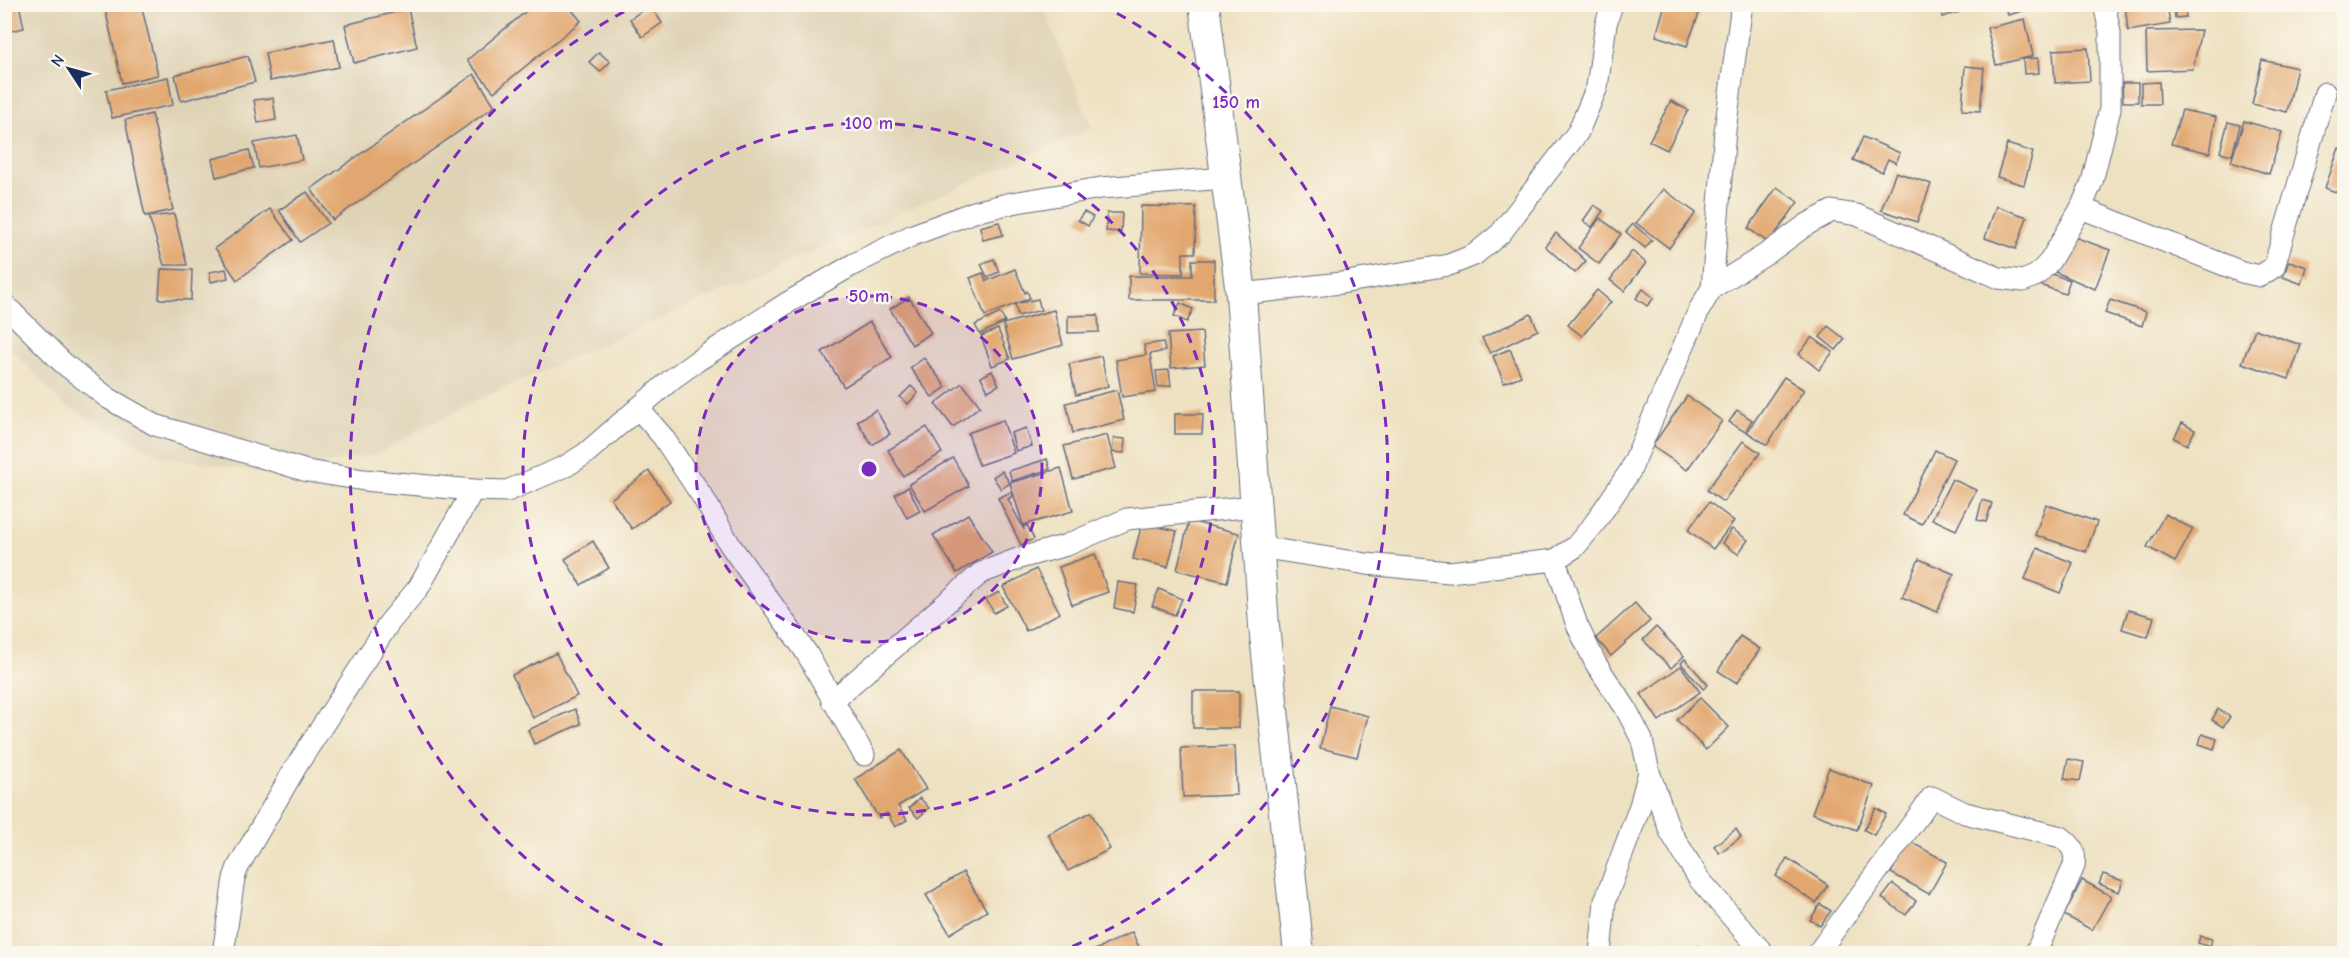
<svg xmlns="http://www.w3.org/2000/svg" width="2349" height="958" viewBox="0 0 2349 958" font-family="'Comic Neue',sans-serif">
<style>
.built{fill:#dfd3b6}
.building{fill:#e2a770}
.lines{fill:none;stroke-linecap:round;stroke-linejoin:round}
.street-casing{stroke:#656d81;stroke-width:23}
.secondary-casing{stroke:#656d81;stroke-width:32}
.street{stroke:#fff;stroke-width:21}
.secondary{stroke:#fff;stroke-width:30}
.ring{fill:none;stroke:#7b2cbf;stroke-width:3;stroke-dasharray:10 8}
.centre{fill:#7b2cbf;stroke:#fbf7ec;stroke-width:3}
.ring-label{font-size:18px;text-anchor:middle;font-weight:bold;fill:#7b2cbf;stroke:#fbf7ec;stroke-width:5;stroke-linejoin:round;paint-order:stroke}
</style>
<rect width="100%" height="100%" fill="#fbf7ec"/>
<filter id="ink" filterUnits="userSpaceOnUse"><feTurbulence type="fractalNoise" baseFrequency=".0167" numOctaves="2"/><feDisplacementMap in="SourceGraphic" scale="12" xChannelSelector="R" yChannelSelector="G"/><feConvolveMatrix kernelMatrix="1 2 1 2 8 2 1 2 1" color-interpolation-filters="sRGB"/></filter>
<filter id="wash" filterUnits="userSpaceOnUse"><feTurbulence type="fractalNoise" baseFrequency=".008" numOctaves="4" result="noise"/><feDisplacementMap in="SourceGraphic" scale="24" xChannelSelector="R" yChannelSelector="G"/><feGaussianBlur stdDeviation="1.35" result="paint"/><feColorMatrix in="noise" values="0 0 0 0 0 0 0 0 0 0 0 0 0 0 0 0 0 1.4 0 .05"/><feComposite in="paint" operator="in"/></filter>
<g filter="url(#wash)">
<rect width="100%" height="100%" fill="#eee1c1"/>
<polygon class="built" points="950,4 1044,8 1092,128 472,402 375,455 268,473 160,456 64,405 5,342 5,5"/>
<g id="blocks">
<g class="building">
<polygon points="5,4 19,4 24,28 11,31"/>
<polygon points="104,4 141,4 158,75 122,83"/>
<polygon points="535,4 567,4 581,21 494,92 467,60"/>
<polygon points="1665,4 1693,4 1701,8 1687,46 1656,36"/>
<polygon points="1939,4 1984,4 1984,5 1942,17"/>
<polygon points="2005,4 2044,4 2044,5 2008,15"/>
<polygon points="2125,4 2167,4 2170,24 2128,31"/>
<polygon points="2174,4 2185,4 2186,17 2175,18"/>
<polygon points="650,5 662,23 642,37 630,19"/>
<polygon points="408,9 417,47 354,63 345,25"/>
<polygon points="2025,19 2033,56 1996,65 1987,28"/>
<polygon points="2201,30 2193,69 2147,71 2146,31"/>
<polygon points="334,39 339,67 270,81 265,53"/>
<polygon points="2088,48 2090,81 2055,83 2053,50"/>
<polygon points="599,52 610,62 600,72 589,62"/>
<polygon points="248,56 255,82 181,101 175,75"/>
<polygon points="2038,58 2039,73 2024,74 2023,59"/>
<polygon points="2262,60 2297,68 2287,112 2252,104"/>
<polygon points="1965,66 1984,68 1980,111 1962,110"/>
<polygon points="474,74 495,106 333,220 311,189"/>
<polygon points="168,77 173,105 112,118 106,90"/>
<polygon points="2159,82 2160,104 2141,104 2141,83"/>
<polygon points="2122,83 2138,83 2138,102 2123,102"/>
<polygon points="273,98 276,120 258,123 254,100"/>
<polygon points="1671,101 1688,110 1667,150 1649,141"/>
<polygon points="2182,110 2216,117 2210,153 2171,144"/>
<polygon points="152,114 173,210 145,216 125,120"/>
<polygon points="2244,121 2282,132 2269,174 2231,162"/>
<polygon points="2228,122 2240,125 2232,155 2220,152"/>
<polygon points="297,135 302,160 259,168 254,143"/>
<polygon points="1863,137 1900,153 1896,163 1888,159 1882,172 1853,160"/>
<polygon points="2007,144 2033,152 2024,185 1997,177"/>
<polygon points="2339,148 2344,150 2344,195 2325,188"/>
<polygon points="249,150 254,168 216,177 212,159"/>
<polygon points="1896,172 1931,184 1917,222 1881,210"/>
<polygon points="1777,187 1798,202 1769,243 1748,228"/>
<polygon points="1663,189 1696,213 1669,248 1636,223"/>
<polygon points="307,192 328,223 300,242 279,210"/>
<polygon points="1594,205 1603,211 1592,227 1583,221"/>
<polygon points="1141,206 1196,207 1195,253 1183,253 1183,274 1140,273"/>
<polygon points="1996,206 2027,217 2016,249 1985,238"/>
<polygon points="270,209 293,240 237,280 215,248"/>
<polygon points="1084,212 1093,217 1088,226 1078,220"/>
<polygon points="1107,213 1122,213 1121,232 1106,231"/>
<polygon points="174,214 187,265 164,265 149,217"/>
<polygon points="1600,218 1621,234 1599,264 1578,248"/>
<polygon points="999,222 1003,235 983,240 980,227"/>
<polygon points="1633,224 1652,240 1645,248 1626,232"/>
<polygon points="1556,233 1586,261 1575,273 1545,246"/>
<polygon points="2069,235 2110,250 2095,289 2053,271"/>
<polygon points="1632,251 1646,263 1624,291 1610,280"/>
<polygon points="994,259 999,272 987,277 981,264"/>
<polygon points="1192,260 1214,260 1214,300 1129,300 1129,276 1192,276"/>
<polygon points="2289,261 2307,267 2302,284 2283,277"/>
<polygon points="161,269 192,270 191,300 159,299"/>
<polygon points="226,269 228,278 211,282 209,272"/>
<polygon points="1015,269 1025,293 1027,291 1030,298 985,316 970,278 983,273 986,281"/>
<polygon points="2045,272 2070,280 2065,294 2040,285"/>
<polygon points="1643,289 1654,298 1647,306 1636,298"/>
<polygon points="1597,290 1611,302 1582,336 1568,325"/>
<polygon points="909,297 931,333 912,345 890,309"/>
<polygon points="1038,299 1041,310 1018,316 1015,304"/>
<polygon points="2110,300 2146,312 2142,326 2105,313"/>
<polygon points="1180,303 1193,309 1187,322 1174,316"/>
<polygon points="1054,310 1063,345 1013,359 1003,324"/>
<polygon points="1000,313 1005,322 980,334 975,325"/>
<polygon points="1531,314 1538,330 1490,353 1482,338"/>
<polygon points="1098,315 1099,332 1068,333 1068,316"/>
<polygon points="870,322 892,357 844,387 822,352"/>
<polygon points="1828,326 1845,339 1836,350 1820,337"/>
<polygon points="998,329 1010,359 992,366 981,336"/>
<polygon points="2255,329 2301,345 2289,379 2242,363"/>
<polygon points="1202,332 1205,365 1171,368 1168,334"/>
<polygon points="1812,337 1833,352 1819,370 1799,354"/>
<polygon points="1163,342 1165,351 1150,354 1156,392 1122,397 1116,360 1146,355 1144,345"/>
<polygon points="1510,349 1521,376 1504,383 1493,356"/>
<polygon points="1101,356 1108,386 1076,395 1069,364"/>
<polygon points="924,358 946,387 932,397 910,368"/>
<polygon points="1169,370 1171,386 1158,387 1156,371"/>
<polygon points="992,371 999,385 988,391 981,377"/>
<polygon points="1784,377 1804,390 1767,445 1747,432"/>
<polygon points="962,383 980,406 953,427 935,404"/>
<polygon points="911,386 918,393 908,404 900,397"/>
<polygon points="1117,390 1124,420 1073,433 1066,403"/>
<polygon points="1687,396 1722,421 1687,470 1652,446"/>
<polygon points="876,410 890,434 872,445 857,421"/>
<polygon points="1737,410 1752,420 1745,432 1729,422"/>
<polygon points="1175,414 1203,414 1202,434 1175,434"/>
<polygon points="1003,420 1014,453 979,465 968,433"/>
<polygon points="2182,423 2195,430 2187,445 2174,438"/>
<polygon points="927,427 942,453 903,476 888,450"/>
<polygon points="1026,428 1032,446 1016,451 1011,433"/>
<polygon points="1107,435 1116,468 1073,479 1064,446"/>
<polygon points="1114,438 1125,439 1124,453 1112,452"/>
<polygon points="1743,441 1760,453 1723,502 1707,490"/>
<polygon points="1935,450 1954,459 1922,524 1903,515"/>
<polygon points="953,458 969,486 925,511 909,484"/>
<polygon points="1047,459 1050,469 1012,481 1009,471"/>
<polygon points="1061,468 1073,511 1023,525 1010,483"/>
<polygon points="649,471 670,501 632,529 611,499"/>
<polygon points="1002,471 1010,483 1001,489 993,477"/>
<polygon points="1952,479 1976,490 1956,530 1932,519"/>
<polygon points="908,487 920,511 907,518 895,494"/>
<polygon points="1011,492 1013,496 1008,499 1024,530 1023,527 1027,525 1034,539 1021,545 998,498"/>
<polygon points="1982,500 1992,503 1986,522 1977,520"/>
<polygon points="1709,502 1734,521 1713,549 1688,530"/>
<polygon points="2046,504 2097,522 2086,552 2035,535"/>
<polygon points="968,514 992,552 957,573 933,535"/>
<polygon points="2165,514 2193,529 2175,562 2147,547"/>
<polygon points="1189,521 1239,533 1227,582 1177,570"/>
<polygon points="1142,523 1177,531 1168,567 1133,559"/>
<polygon points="1732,529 1748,540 1738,554 1722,543"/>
<polygon points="593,541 609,568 581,585 565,559"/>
<polygon points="2037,548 2073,563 2060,593 2025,579"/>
<polygon points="1095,554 1108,592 1072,605 1059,567"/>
<polygon points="1919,559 1954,574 1937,612 1902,597"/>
<polygon points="1036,569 1060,613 1026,631 1003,587"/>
<polygon points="1118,582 1138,585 1133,612 1114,608"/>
<polygon points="1159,589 1182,599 1175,615 1152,606"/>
<polygon points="999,592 1007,606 994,613 986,599"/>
<polygon points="1635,603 1650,621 1611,656 1596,638"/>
<polygon points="2128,610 2154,617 2148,637 2122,629"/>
<polygon points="1656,627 1684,656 1671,668 1643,640"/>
<polygon points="1740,636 1760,649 1737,683 1718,671"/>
<polygon points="556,653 577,696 533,718 512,675"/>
<polygon points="1685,659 1708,685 1703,689 1681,663"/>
<polygon points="1681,666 1700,692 1659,721 1641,694"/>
<rect x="1193" y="691" width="46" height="37"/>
<polygon points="1700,698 1729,727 1706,750 1677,720"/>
<polygon points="1330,706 1368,716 1357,757 1320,748"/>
<polygon points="575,709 581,724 534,744 528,730"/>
<polygon points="2218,709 2230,717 2223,727 2212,720"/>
<polygon points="2202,734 2217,739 2214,749 2199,744"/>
<polygon points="1235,746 1237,795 1183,797 1181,748"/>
<polygon points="901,750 926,789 898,806 907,820 895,827 887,813 879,818 855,779"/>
<polygon points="2068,759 2084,762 2080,781 2064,779"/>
<polygon points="1829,768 1874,786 1857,830 1812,813"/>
<polygon points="920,798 929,808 918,818 909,808"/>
<polygon points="1876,808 1886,814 1874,835 1864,830"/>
<polygon points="1091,812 1110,849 1068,871 1048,834"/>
<polygon points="1736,829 1741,837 1719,853 1714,846"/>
<polygon points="1909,841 1947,862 1929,894 1891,873"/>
<polygon points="1787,858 1828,885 1816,903 1776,876"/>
<polygon points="963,872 987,911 950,934 926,895"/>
<polygon points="2103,874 2123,881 2119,892 2099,884"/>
<polygon points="2082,880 2111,896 2092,930 2064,915"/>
<polygon points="1893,884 1916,901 1906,915 1882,898"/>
<polygon points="1820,904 1831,911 1820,926 1810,920"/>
<polygon points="1132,932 1142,954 1087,954"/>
<polygon points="2200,936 2212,939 2210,947 2198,943"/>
<polygon points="1698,946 1700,954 1671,954 1671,953"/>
</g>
</g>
</g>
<g filter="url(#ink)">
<use href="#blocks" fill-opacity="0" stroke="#656d81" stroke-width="1.5"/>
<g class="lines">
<g class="street-casing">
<g id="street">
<polyline points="2081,208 2242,272 2260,276 2274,267 2325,93"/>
<polyline points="1712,288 1768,253 1806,225 1832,211 1857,215 1999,278 2023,281 2037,275 2050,261 2081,208 2092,182 2110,109 2110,32 2104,4"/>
<polyline points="1241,294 1341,283 1449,265 1474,255 1500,234 1578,132 1597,87 1606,24 1612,4"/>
<polyline points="4,304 64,364 108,398 155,425 307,471 364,480 473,490 507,491 566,466 585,454 672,379 697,361 787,303 854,264 913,235 974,212 1012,203 1101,188 1225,178"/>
<polyline points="638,408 663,437 704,499 730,545 806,652 864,755"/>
<polyline points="1259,547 1367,564 1449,572 1555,560 1575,547 1594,524 1630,471 1699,310 1712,288 1725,131 1742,4"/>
<polyline points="1555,560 1577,625 1596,664 1625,707 1642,740 1649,772 1670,831 1699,879 1764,954"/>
<polyline points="832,701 981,573 1020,558 1067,545 1127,519 1255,506"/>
<polyline points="223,954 234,878 238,867 297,765 389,623 419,587 473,490"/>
<polyline points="1600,954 1605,901 1640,806 1649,772"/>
<path d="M1817 954 1932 797 1965 813 2061 837C2073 846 2076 852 2074 866L2037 950"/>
</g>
</g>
<g class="secondary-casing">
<polyline id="secondary" points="1204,4 1241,294 1264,626 1299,954"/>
</g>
<use href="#street" class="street"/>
<use href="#secondary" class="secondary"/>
</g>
</g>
<circle cx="869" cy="469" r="173" fill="#7b2cbf" fill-opacity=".12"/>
<g class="ring">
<circle cx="869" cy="469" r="173"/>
<circle cx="869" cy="469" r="346"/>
<path d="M679 952A519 519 0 0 1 637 5M1101 5A519 519 0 0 1 1059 952"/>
</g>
<circle cx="869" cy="469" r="9" class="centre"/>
<g class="ring-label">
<text x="1236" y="108">150 m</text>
<text x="869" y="129">100 m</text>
<text x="869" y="302">50 m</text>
</g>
<rect width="2349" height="958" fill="none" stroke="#fbf7ec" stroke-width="24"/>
<g transform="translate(69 69) rotate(306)" stroke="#fbf7ec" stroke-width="4.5" paint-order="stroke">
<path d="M0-4.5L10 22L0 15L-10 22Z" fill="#1b2f5e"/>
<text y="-9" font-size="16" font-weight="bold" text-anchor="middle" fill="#1b2f5e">N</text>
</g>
</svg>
